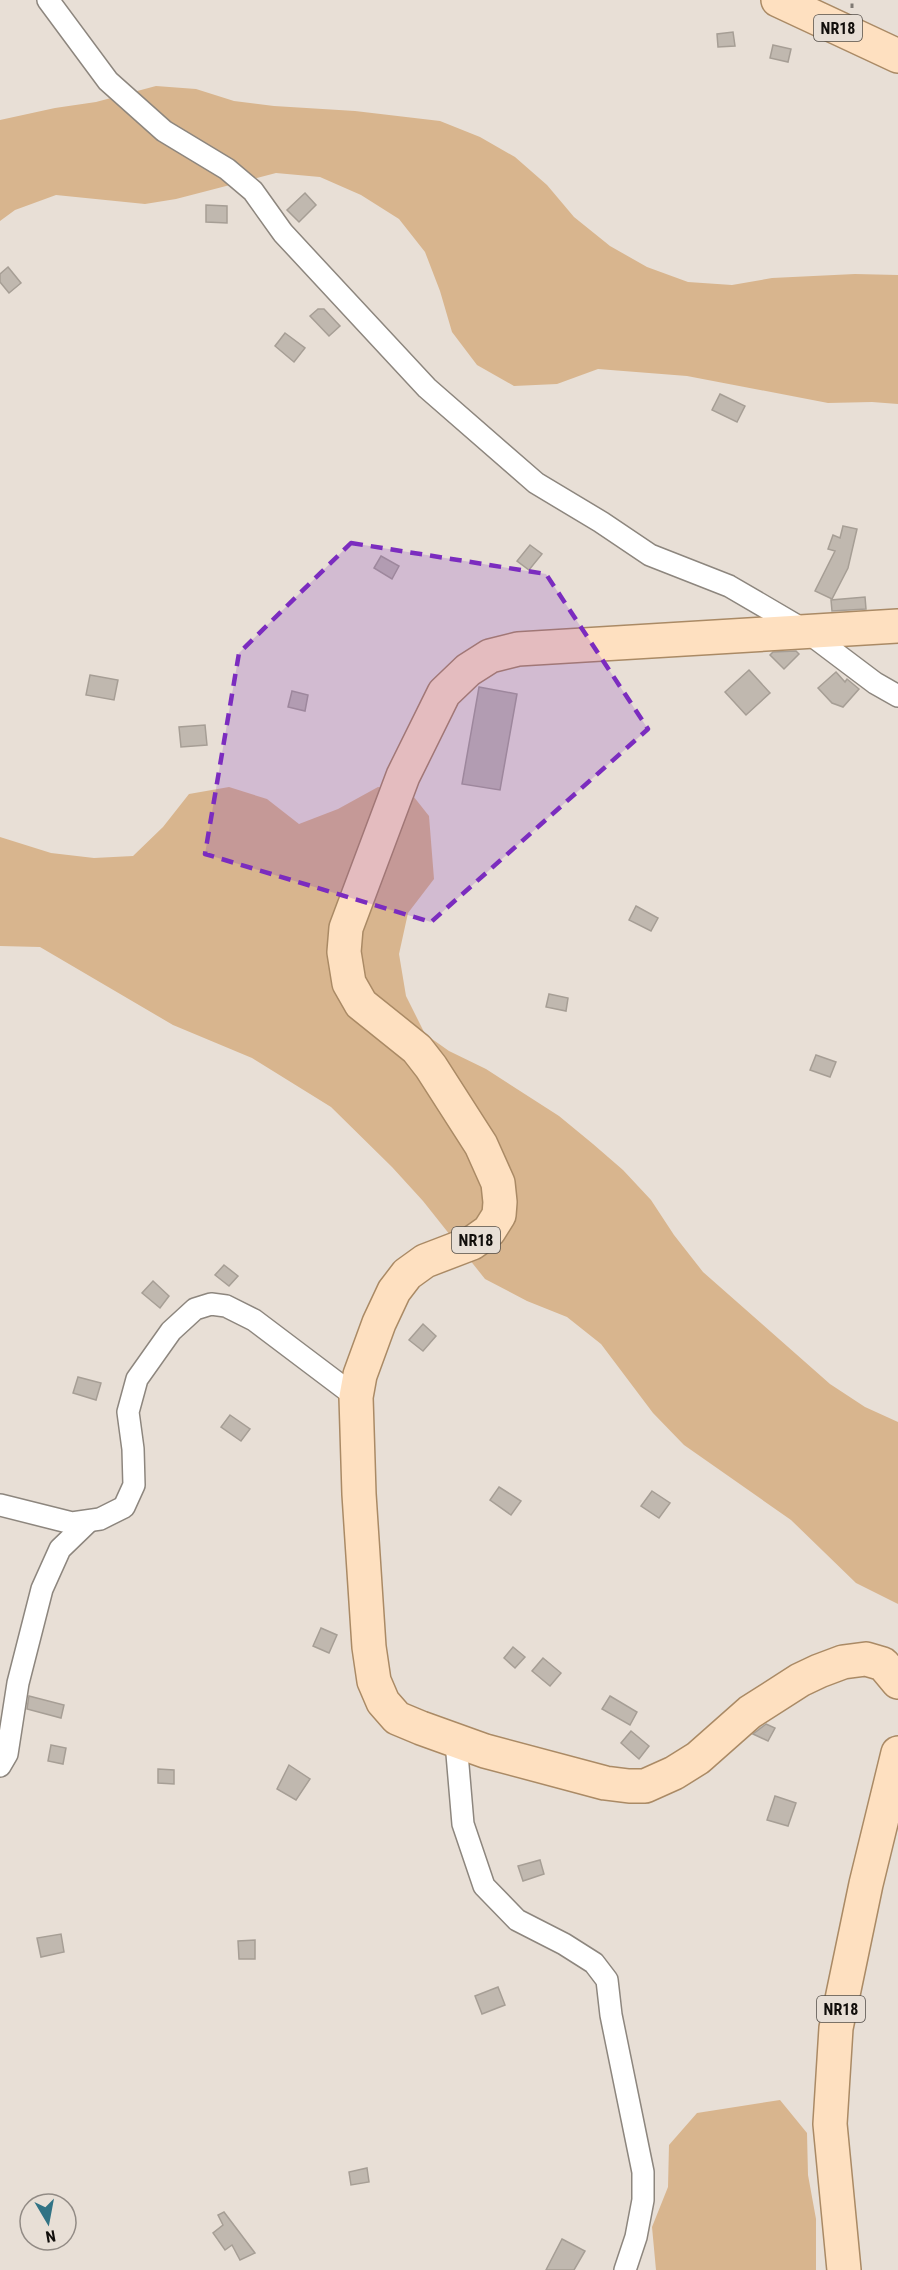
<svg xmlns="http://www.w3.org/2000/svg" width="898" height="2270" viewBox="0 0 898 2270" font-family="'Roboto Condensed',sans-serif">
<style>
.green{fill:#d8b58e}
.building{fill:#c0b8af;stroke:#a69e95;stroke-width:1.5}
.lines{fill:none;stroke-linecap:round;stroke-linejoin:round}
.street-casing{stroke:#8d867e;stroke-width:24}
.primary-casing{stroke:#aa8a65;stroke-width:36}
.path{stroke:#807a74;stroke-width:3;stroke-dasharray:4.5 4.5;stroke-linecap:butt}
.street{stroke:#fff;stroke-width:21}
.primary{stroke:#fee0c0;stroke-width:33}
.marked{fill:#7b2cbf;fill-opacity:0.2;stroke:#7b2cbf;stroke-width:4.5;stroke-dasharray:12 8;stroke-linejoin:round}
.labels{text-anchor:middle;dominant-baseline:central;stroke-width:4.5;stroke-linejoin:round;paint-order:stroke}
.shield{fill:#e8dfd6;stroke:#524d48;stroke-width:1.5}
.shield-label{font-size:16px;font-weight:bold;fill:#110e0b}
</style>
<rect width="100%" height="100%" fill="#e8dfd6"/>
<g class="green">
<polygon points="156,86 196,89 234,101 274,106 355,111 440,121 480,137 515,157 547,185 574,217 610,246 647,267 688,282 732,285 772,278 855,274 898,275 898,404 872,402 828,403 687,376 598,369 557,384 514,386 477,365 452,332 440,291 425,252 399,219 361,195 320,177 276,173 176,199 145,204 56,195 15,210 0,221 0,120 55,108 96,102"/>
<polygon points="229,787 267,799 299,824 338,809 378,787 410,792 429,816 434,879 408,913 399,954 406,996 425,1034 449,1051 486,1069 559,1116 593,1144 623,1170 651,1200 674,1235 703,1272 830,1384 865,1407 898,1422 898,1604 856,1583 791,1520 684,1445 653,1413 601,1344 567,1317 527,1301 485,1279 423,1201 392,1167 331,1107 252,1058 173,1025 40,947 0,946 0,837 51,853 94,858 133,856 163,827 189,794"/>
<polygon points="780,2100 807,2133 808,2175 816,2219 816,2270 656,2270 652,2227 668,2187 669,2145 697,2113"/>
</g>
<g class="building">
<polygon points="733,32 735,46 718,47 717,34"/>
<polygon points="773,45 791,49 788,62 770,58"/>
<polygon points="305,193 316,205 299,222 287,210"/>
<polygon points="206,205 227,206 227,223 206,222"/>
<polygon points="8,267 21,283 9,293 0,282 0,274"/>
<polygon points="318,309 324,309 340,326 329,336 310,316"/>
<polygon points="285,333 305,348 294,362 275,346"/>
<polygon points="720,394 745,406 737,422 712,410"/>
<polygon points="843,526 857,529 848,568 832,599 815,591 835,551 828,549 833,535 840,538"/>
<polygon points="530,545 542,554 529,570 517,561"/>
<polygon points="381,556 399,566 392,579 374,568"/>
<polygon points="865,597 866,609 832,611 831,600"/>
<polygon points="796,651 799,654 784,669 770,655 773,652"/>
<polygon points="749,670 770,693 746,715 725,692"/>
<polygon points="836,672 845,682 847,679 859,689 843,707 832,703 818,688"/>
<polygon points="90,675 118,680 114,700 86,695"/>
<polygon points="479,687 517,694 500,790 462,784"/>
<polygon points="292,691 308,695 305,711 288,707"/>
<polygon points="205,725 207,745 181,747 179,727"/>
<polygon points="636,906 658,918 651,931 629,920"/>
<polygon points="549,994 568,998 566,1011 546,1007"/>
<polygon points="816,1055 836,1062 830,1077 810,1070"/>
<polygon points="224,1265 238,1276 229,1286 215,1275"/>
<polygon points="153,1281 169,1296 160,1308 142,1293"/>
<polygon points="423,1324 436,1336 423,1351 409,1340"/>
<polygon points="78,1377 101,1383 96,1400 73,1393"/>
<polygon points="230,1415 250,1429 241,1441 221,1427"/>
<polygon points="499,1487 521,1501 511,1515 490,1500"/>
<polygon points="652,1491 670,1503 659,1518 641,1506"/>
<polygon points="321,1628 337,1635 329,1653 313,1646"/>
<polygon points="513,1647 525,1657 515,1668 504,1658"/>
<polygon points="543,1658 561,1673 550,1686 532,1671"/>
<polygon points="29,1696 64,1705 61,1718 27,1709"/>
<polygon points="610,1696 637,1712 630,1725 602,1709"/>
<polygon points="766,1724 775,1728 768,1741 753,1734"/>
<polygon points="631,1731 649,1746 639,1759 621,1743"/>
<polygon points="51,1745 66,1748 63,1764 48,1761"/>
<polygon points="289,1765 310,1779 296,1800 277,1789"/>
<polygon points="158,1769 174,1770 174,1784 158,1783"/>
<polygon points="775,1796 796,1803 788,1826 767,1820"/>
<polygon points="540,1860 544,1874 523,1881 518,1866"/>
<polygon points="61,1934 64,1952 41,1957 37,1938"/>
<polygon points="255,1940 255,1959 239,1959 238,1941"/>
<polygon points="498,1987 505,2005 482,2014 475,1996"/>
<polygon points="367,2168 369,2182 351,2185 349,2172"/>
<polygon points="224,2212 230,2220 255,2253 240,2260 232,2245 225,2250 213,2233 223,2225 218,2215"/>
<polygon points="562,2239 585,2251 574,2270 546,2270"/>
</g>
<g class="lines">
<g class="street-casing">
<g id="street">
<polyline points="48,0 108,81 164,131 227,169 253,191 283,233 427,388 536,483 601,522 650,555 729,586 806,631 875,683 898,696"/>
<polyline points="0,1505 72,1523 100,1519 124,1507 134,1485 133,1449 128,1412 137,1379 171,1331 195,1309 211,1304 226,1306 254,1320 356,1397"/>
<polyline points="456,1742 463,1824 484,1886 517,1920 564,1944 594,1963 607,1980 611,2015 643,2172 643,2200 636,2237 625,2270"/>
<polyline points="0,1766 7,1754 18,1683 42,1589 60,1549 89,1521"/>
</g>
</g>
<g class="primary-casing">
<g id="primary">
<polyline points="778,0 898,56"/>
<polyline points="898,626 518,649 490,656 468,670 444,693 403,776 346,928 344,952 349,983 361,1004 417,1049 431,1067 481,1145 498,1183 500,1202 499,1215 489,1231 472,1243 425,1261 407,1274 394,1291 379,1323 360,1375 356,1397 359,1494 369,1647 374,1681 383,1702 397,1718 421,1728 485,1751 605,1783 629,1786 645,1786 674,1773 698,1758 750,1712 800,1680 819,1671 843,1662 866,1659 883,1664 898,1682"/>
<polyline points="844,2270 830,2124 836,2028 866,1884 898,1753"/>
</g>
</g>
<polyline class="path" points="852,8 852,0"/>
<use href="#street" class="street"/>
<use href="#primary" class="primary"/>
</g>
<path class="marked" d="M351 543 546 574 648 729 431 922 205 854 239 653Z"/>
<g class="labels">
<g class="shield">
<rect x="814" y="15" width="48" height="26" rx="4.5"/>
<rect x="452" y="1227" width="48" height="26" rx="4.5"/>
<rect x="817" y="1996" width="48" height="26" rx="4.5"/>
</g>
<g class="shield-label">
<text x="838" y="28">NR18</text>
<text x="476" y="1240">NR18</text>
<text x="841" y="2009">NR18</text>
</g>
</g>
<g transform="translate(48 2222) rotate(170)"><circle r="28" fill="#e8dfd6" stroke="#928b85" stroke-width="1.5"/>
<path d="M0-4.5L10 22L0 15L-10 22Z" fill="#317385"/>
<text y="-9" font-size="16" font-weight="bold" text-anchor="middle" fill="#110e0b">N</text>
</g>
</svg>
